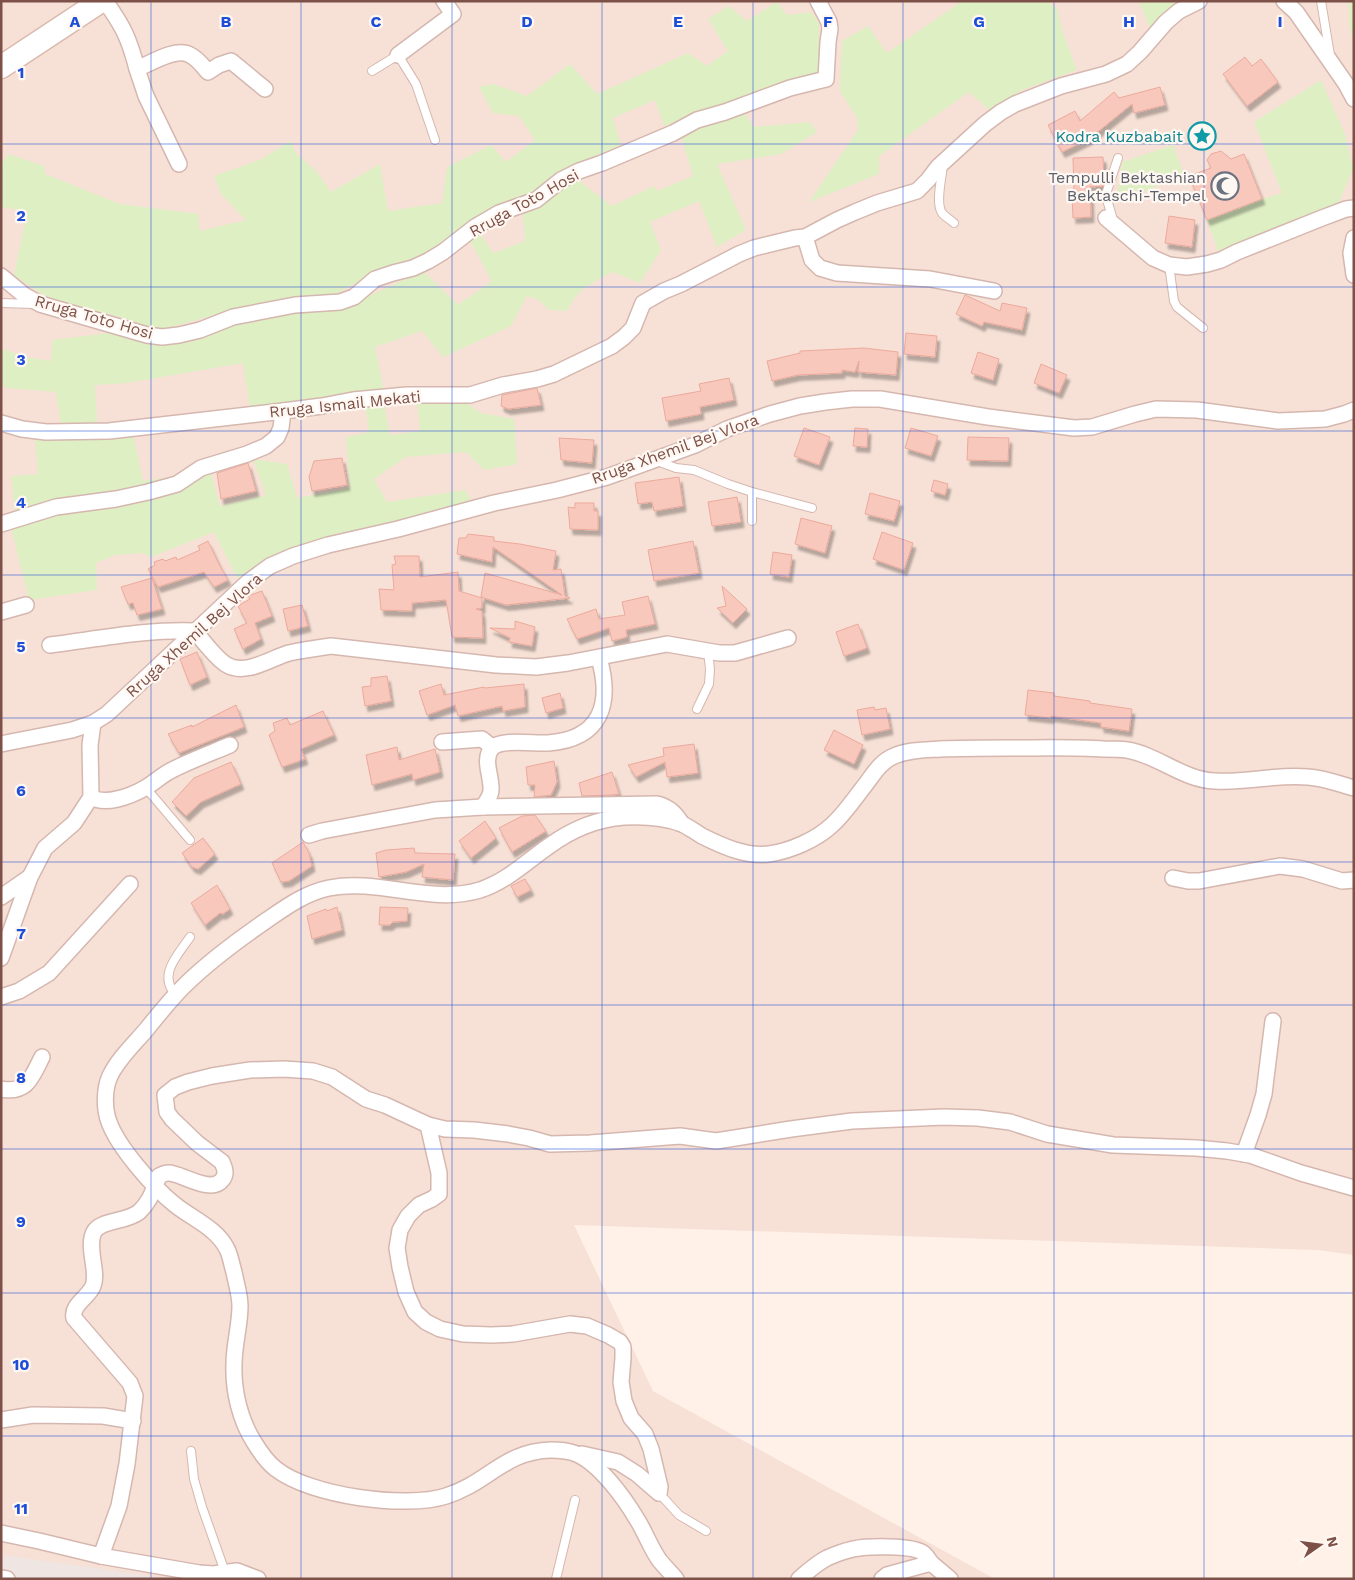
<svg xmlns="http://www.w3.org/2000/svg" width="1355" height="1580" viewBox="0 0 1355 1580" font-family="'Work Sans',sans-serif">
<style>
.residential{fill:#f7e1d6}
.industrial{fill:#efe5e2}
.green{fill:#deefc4}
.building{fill:#f8c8bd;stroke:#eca99b;filter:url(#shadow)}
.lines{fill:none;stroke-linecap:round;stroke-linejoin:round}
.service-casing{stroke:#d5b7af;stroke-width:10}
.minor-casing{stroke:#d5b7af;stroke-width:18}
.secondary-casing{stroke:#dbb9ae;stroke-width:25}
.service{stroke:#fff;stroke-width:8}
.minor{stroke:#fff;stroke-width:15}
.secondary{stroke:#fff;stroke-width:22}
.grid{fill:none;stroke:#1d4ed8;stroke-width:1;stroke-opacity:0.55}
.labels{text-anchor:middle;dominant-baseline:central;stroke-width:4.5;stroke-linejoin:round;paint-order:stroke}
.culture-label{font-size:16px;fill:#0d838f;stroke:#fff7f1;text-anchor:end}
.worship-label{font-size:16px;fill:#5b616d;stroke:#fff7f1;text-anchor:end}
.street-label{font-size:16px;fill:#7d5048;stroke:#fff7f1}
.grid-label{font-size:16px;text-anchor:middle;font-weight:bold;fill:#1d4ed8;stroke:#fff7f1;stroke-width:4.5;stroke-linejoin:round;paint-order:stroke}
</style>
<defs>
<filter id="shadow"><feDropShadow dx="3" dy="5.5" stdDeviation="1" flood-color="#0004"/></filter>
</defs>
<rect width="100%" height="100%" fill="#fff1e8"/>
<polygon class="residential" points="1,1 1354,1 1354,1255 1318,1250 574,1225 653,1391 995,1579 1,1579"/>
<polygon class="industrial" points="1,1555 73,1565 170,1579 1,1579"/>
<g class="green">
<polygon points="959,1 1046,1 1057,8 1063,33 1077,70 1022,90 989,110 969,92 879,156 879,174 809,202 858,130 857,118 840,91 842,41 868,26 887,53 958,4"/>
<polygon points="1139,1 1193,1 1152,34"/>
<polygon points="1349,1 1354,1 1354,43 1349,25"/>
<polygon points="777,2 787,15 811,12 819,23 819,74 664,126 655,100 613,118 621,145 567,168 531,193 498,206 419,260 382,269 334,295 233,310 157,331 120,317 50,299 14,276 27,211 1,207 1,165 8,154 44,166 45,174 120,204 198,214 200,231 246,220 221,194 214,176 262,159 290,141 297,154 317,172 331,192 380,164 388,211 442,203 447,167 491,145 506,162 535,140 519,116 493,113 479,87 493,84 527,96 570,64 597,94 688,53 707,66 728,51 708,19 729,6 747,21"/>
<polygon points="1321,80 1345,134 1353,169 1337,207 1220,256 1207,220 1262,199 1282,193 1254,122"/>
<path d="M743 111 754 127 810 122 817 132 781 154 717 164 746 230 717 247 699 201 650 222 661 250 640 283 612 272C590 284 578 288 567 311L549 310 539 300 527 296 511 326 443 357 422 331 375 347 384 391 250 408 243 363 127 383 95 385 97 423 61 426 56 392 7 388 1 386V348L24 357 51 361 52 340 109 333 152 343 233 323 340 306 356 302 423 271 458 305 492 281 469 239 478 232 494 253 525 241 523 214 578 180 612 206 654 186 657 191 693 176 681 136 700 125Z"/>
<polygon points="1173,145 1184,175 1116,203 1122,162"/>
<polygon points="417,400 467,403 481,413 514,419 517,464 484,470 466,452 406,457 374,479 387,502 465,490 472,502 282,551 237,578 214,532 151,557 143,553 115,555 96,563 97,590 29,600 8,515 15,513 11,476 38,474 35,439 133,434 143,481 164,478 185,486 210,470 220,506 266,495 253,459 287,464 297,498 350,488 346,437 369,432 365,404 384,403 390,435 420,431"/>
</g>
<g class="building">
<polygon points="1245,57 1252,66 1261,59 1278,82 1247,106 1223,74"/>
<polygon points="1160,87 1165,105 1134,113 1132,104 1089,139 1062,152 1048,125 1075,111 1080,121 1114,92 1119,98"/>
<polygon points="1221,151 1231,159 1244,154 1262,199 1207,220 1189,176 1211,168 1207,160 1211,154"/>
<polygon points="1103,157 1104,183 1103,186 1090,187 1091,217 1073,218 1072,194 1074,194 1073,158"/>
<polygon points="1169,216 1195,220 1192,247 1165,243"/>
<polygon points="965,295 1000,311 1002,303 1027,308 1022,330 984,322 982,326 956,314"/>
<polygon points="906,333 937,336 935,357 904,354"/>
<polygon points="864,348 898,352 896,375 858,372 859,361 855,372 842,370 842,373 798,375 772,381 767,361 800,353 800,351"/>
<polygon points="978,352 999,359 993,380 971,373"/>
<polygon points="1041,364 1067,375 1059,393 1034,383"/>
<polygon points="729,378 734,400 700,407 701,414 666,421 662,398 701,391 699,384"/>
<polygon points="537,388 541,405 508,409 501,406 502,395"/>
<polygon points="804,428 830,437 819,465 794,456"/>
<polygon points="855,428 868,429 867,447 853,446"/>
<polygon points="911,428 938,436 931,456 905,448"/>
<polygon points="968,437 1009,438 1008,461 967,460"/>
<polygon points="559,438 594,440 592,463 561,460"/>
<polygon points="342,458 347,485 312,491 309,477 314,461"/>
<polygon points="248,463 256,491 221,499 217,473"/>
<polygon points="679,477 683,506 654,511 652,502 638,504 635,483"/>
<polygon points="934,480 948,484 945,495 931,491"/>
<polygon points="870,493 900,501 894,521 865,514"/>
<polygon points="737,497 741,522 712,526 708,502"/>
<polygon points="575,503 594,503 594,511 598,511 598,530 570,529 568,507 575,508"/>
<polygon points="801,518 832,526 825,553 795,544"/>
<polygon points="882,532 913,543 904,570 873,559"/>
<polygon points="468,534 494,537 494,541 520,544 556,551 553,570 561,569 565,596 570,598 506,605 481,597 485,573 562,595 493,547 492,562 457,554 459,538 466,538"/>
<polygon points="208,541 219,564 228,580 214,587 204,572 158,587 148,569 155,565 154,562 163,559 165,561 176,557 177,560 200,550 198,546"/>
<polygon points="693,541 699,573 654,581 648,550"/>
<polygon points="773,552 792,555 789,577 770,574"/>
<polygon points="394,556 419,556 420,577 458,572 459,591 482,598 482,608 476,609 482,611 483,638 452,637 446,600 412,603 412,611 381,610 379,589 394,590 392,565 396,564"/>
<polygon points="152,578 162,609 137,615 133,603 128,604 121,587"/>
<polygon points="722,586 747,609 733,623 717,608 726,606"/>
<polygon points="262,591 272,616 255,623 261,639 243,649 234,629 247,623 238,606 250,599 248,596"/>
<polygon points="648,596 655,624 626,630 627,637 612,641 609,628 577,639 567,619 596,609 599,619 625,615 622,602"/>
<polygon points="302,605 308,626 288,631 283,609"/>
<polygon points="515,621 535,627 532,646 509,642 510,638 490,628 515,629"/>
<polygon points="858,624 867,648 844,656 836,632"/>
<polygon points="197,652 207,677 190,685 180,659"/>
<polygon points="387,676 391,701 365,706 362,687 371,686 371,678"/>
<polygon points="441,684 444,695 484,687 485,688 524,684 525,707 503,711 502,706 458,716 455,705 427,715 419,691"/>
<polygon points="1028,690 1054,693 1054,696 1090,701 1090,703 1132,709 1129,731 1101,727 1101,723 1051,716 1051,718 1025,715"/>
<polygon points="560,693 563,708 546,713 542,698"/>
<polygon points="236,705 244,727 179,753 168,734 192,725 192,727"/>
<polygon points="874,707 875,710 886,708 890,729 862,735 857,710"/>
<polygon points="323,711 334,735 301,749 305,759 282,767 269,735 275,731 273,723 287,718 290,725"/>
<polygon points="834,730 863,745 854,764 824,750"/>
<polygon points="694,744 698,773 667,777 665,762 636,777 628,765 664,756 663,748"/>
<polygon points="397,747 399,760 435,749 440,772 413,780 412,774 372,785 366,755"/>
<polygon points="554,761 557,782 551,795 534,797 535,785 528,785 526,767"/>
<polygon points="231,762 241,784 201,802 186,816 172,802 194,778"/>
<polygon points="612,772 619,794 613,795 582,796 579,783"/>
<polygon points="535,815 546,831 512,852 499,828 522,816"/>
<polygon points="485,821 496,838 471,858 459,841"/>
<polygon points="203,838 215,854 198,869 192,867 182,853"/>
<polygon points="303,842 309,853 312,866 289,881 281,882 272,863"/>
<polygon points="414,848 415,853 455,854 453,880 422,877 424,864 406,872 379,877 376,853 386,850"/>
<polygon points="525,879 531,890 517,897 511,886"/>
<polygon points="217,885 230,909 223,914 220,913 205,925 191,903"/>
<polygon points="337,907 342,930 312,939 307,916 326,909 327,911"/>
<polygon points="380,907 408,908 407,921 393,922 390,925 379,925"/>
</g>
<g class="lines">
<g class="service-casing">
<g id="service">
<polyline points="1321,1 1330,55"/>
<polyline points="372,71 398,55 416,84 435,140"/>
<path d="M943 165C942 177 935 203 942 213 945 217 951 220 954 223"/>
<polyline points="1113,220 1108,203 1107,191 1118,158"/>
<polyline points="1169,265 1174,301 1177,307 1203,328"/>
<polyline points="1,303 34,304"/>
<polyline points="657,461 676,468 694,470 728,484 752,492 752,521"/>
<polyline points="752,492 812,508"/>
<polyline points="697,709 709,684 710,669 708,651"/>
<polyline points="146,788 190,840"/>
<path d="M176 995C157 975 178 955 190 937"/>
<polyline points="191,1451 194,1479 202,1507 225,1572"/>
<polyline points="659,1493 679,1515 706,1531"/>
<polyline points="556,1579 575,1500"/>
</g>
</g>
<g class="minor-casing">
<g id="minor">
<path d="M105 1C123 26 129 38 137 69 151 63 176 47 190 55 197 58 203 66 208 72L219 65 231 61 265 89"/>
<polyline points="1284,1 1296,12 1346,84 1354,99"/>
<polyline points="398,55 453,14 444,1"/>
<polyline points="137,69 146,96 179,164"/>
<polyline points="1106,218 1153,258 1169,265 1187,267 1207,264 1221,260 1237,252 1322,218 1346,209 1354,208"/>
<polyline points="805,237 812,260 820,268 837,273 930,279 994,291"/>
<polyline points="1354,238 1351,253 1354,275"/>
<polyline points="1,276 24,295 40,304 147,335 162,337 179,335 200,330 233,317 295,305 340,302 354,297 375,279 393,273 413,268 428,261 443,252 475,227 499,213 536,200 561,180 579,171 602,163 673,133 697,120 725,112 790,88 826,79 828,42 830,29 829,22 818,1"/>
<polyline points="1,423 22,429 46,432 109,431 283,411 322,406 353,400 407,395 470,395 503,385 537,379 554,374 612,346 624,337 633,328 643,303 664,291 681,284 739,254 754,248 795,238 805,237 837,220 855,212 877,203 917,191 928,180 938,167 985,124 1001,112 1015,104 1061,86 1106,74 1127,64 1140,52 1166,22 1179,11 1199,1"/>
<polyline points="1,524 56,507 116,499 148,492 177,484 201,468 247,454 266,446 277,437 281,428 283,411"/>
<polyline points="1,612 26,605"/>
<path d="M50 645C98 639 147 629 195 631 202 640 218 660 227 665 246 676 271 658 289 653 303 650 317 648 331 646L496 665 536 667 568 663 667 644 719 653H735L788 638"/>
<polyline points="442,742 482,739 492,747"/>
<polyline points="1,744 72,730 93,723 107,714 248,582 270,566 293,556 328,545 398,529 494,503 557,490 607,477 695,445 727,429 770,414 800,406 825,402 852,399 880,399 988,417 1074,428 1092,427 1135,414 1156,409 1197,410 1278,421 1325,419 1344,414 1354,410"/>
<path d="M91 797C105 806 131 796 145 788 155 782 163 774 174 769 192 760 211 753 230 745"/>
<path d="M483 807C486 802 491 796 491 790 492 777 482 759 492 748 501 738 535 744 548 743 602 739 612 703 599 658"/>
<path d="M309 835 322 831 435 810 483 807 657 804C669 807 675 813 682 824"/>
<polyline points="1173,878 1188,881 1199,881 1280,866 1303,869 1342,881 1354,880"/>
<polyline points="1,897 30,877"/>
<polyline points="1,958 30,877 45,848 74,823 91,797 90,745 93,723"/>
<polyline points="1,997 19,991 49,973 130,884"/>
<path d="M1 1089C27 1094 32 1077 42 1057"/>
<polyline points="428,1125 439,1173 439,1194 432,1199 419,1205 408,1216 400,1230 397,1248 400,1267 406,1292 415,1312 426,1322 440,1329 463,1334 491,1335 513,1334 570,1324 587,1326 608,1335 620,1342 623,1347 623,1358 621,1382 624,1401 631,1418 645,1434 651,1449 660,1487 659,1493"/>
<polyline points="1244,1154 1258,1115 1264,1094 1273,1021"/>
<polyline points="1,1420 33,1415 103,1416 133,1421"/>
<polyline points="582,1454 618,1462 637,1474 659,1493"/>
<polyline points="1,1533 39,1541 101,1556 199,1573 213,1574 237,1571 258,1579"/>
<path d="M101 1556 119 1506 127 1464 135 1396 130 1383 74 1318C71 1305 88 1298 93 1286 99 1272 86 1247 94 1232 100 1220 127 1222 139 1212 151 1201 153 1190 159 1176 165 1173 168 1172 174 1174 187 1177 212 1193 222 1180 227 1174 225 1169 222 1162L197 1143 172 1119 167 1112 165 1095 175 1087 188 1082 212 1076 250 1070 284 1069 313 1071 332 1077 366 1099 385 1105 428 1125 445 1129 474 1130 508 1134 529 1138 550 1144 590 1143 680 1136 716 1141 791 1129 852 1121 944 1117 978 1118 1010 1122 1047 1134 1113 1145 1196 1148 1227 1151 1250 1155 1301 1173 1354 1188"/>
<polyline points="1,1578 7,1579"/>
<path d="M676 1579C673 1575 664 1566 660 1561 651 1549 646 1534 638 1521 625 1499 599 1462 574 1453 568 1451 559 1450 551 1450 504 1451 488 1483 446 1496 406 1509 310 1496 276 1469 268 1463 260 1452 254 1442 240 1420 233 1391 234 1364 234 1345 240 1325 240 1306 240 1295 236 1283 234 1272 232 1266 230 1254 227 1249 217 1228 191 1218 174 1204 153 1187 118 1147 109 1122 104 1109 104 1089 110 1076 118 1059 134 1044 146 1030 158 1015 171 999 184 986 209 961 238 940 267 920 286 907 305 893 329 888 379 878 430 905 480 890 507 881 526 862 549 846 571 830 596 819 624 817 643 816 664 817 682 824 689 827 695 832 702 836 722 846 746 857 769 854 790 851 816 840 832 825 843 815 853 801 862 789 872 777 879 762 894 756 908 750 924 750 940 749 963 748 987 748 1010 748 1041 748 1073 747 1104 749 1112 749 1119 749 1127 750 1158 755 1183 780 1215 781 1246 783 1277 774 1308 777 1324 778 1339 784 1354 788"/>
<path d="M799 1579C808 1571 817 1563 827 1558 836 1554 844 1551 853 1549 867 1546 913 1545 923 1553 926 1555 929 1560 931 1563"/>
<polyline points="882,1579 887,1575 931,1563 950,1579"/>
</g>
</g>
<g class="secondary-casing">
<polyline id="secondary" points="1,67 101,1"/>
</g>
<use href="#service" class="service"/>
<use href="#minor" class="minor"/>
<use href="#secondary" class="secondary"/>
</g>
<path class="grid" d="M151 1V1579M301 1V1579M452 1V1579M602 1V1579M753 1V1579M903 1V1579M1054 1V1579M1204 1V1579M1 144H1354M1 287H1354M1 431H1354M1 575H1354M1 718H1354M1 862H1354M1 1005H1354M1 1149H1354M1 1293H1354M1 1436H1354"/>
<defs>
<g id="sight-ring" transform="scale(1.4375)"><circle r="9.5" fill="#fff7f1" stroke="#0f9aa8" stroke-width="1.5"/><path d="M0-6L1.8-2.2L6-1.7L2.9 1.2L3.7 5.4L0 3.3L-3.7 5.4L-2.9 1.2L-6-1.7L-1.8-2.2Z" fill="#0f9aa8"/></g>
<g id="mosque-ring" transform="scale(1.4375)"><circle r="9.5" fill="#fff7f1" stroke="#6b7280" stroke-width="1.5"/><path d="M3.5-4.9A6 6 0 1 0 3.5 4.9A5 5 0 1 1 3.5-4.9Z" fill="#6b7280"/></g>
</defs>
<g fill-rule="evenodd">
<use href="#sight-ring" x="1202" y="136"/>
<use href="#mosque-ring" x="1225" y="186"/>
</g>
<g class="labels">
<g class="culture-label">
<text x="1183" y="136">Kodra Kuzbabait</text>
</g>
<g class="worship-label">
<text x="1206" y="177">Tempulli Bektashian<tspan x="1206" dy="18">Bektaschi-Tempel</tspan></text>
</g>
<g class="street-label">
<text transform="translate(524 203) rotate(-29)">Rruga Toto Hosi</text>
<text transform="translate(94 317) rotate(16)">Rruga Toto Hosi</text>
<text transform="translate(345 404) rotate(-6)">Rruga Ismail Mekati</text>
<text transform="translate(675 449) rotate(-20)">Rruga Xhemil Bej Vlora</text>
<text transform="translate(194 635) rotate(-42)">Rruga Xhemil Bej Vlora</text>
</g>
</g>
<g class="grid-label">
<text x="75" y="27">A</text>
<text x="226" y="27">B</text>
<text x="376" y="27">C</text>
<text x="527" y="27">D</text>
<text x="678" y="27">E</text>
<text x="828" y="27">F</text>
<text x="979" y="27">G</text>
<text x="1129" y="27">H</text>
<text x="1280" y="27">I</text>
<text x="21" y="78">1</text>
<text x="21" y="221">2</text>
<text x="21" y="365">3</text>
<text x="21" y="508">4</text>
<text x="21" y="652">5</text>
<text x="21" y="796">6</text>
<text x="21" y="939">7</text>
<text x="21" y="1083">8</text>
<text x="21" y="1227">9</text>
<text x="21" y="1370">10</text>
<text x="21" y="1514">11</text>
</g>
<rect width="1355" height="1580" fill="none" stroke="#7d5048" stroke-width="5"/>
<g transform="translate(1320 1545) rotate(76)" stroke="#fff7f1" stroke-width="4" paint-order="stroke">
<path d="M0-4L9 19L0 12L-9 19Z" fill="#7d5048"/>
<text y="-8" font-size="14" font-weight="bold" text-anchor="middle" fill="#7d5048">N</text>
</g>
</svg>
